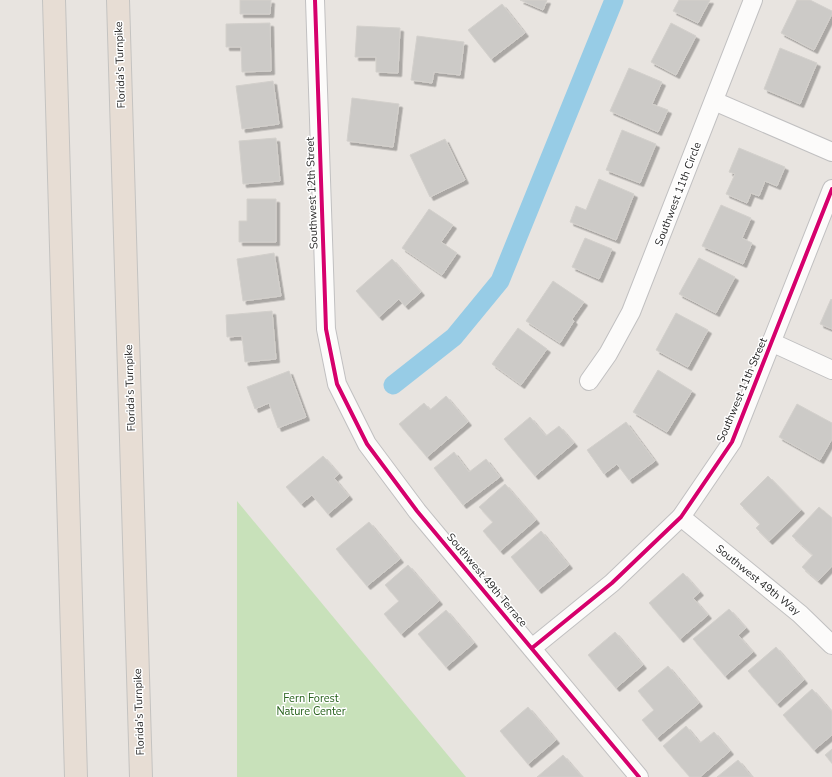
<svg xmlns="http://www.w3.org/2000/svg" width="832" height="777" viewBox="0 0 832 777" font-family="'Nunito Sans',sans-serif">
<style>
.green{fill:#c8e1ba}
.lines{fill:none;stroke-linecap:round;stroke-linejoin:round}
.canal{stroke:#97cce6;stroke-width:19}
.building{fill:#cccac7;stroke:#d3d0cc;filter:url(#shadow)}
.street-casing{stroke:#c1c0c1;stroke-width:20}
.highway-casing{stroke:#c4c3c1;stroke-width:24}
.street{stroke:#fcfbfa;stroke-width:18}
.highway{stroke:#e7ddd4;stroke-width:22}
.cycleway-casing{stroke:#fff;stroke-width:6}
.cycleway{stroke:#d6006c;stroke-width:4}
.labels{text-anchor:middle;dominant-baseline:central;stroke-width:3;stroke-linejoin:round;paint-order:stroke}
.street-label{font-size:11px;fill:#292929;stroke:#fff}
.park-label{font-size:11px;fill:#28621d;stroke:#fff}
</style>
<defs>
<filter id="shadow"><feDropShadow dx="3.5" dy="3.5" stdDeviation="0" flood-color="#0004"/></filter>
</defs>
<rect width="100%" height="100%" fill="#e8e4e0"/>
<polygon class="green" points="237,501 466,777 237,777"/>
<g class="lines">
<polyline class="canal" points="393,385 454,337 500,281 614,0"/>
</g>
<g class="building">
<polygon points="240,0 271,0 270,14 240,14"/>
<polygon points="520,0 547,0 543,10"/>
<polygon points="679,0 710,0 698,23 673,11"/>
<polygon points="797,0 810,0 832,11 832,14 814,50 781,33"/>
<polygon points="502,4 525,33 491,59 468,30"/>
<polygon points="270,23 271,71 242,72 241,47 226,47 226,24"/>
<polygon points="671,23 696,36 676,75 651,62"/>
<polygon points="357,26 400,28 398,73 376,72 376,57 355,57"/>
<polygon points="417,36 464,42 460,75 434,72 432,83 411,80"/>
<polygon points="780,48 817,63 800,104 764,89"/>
<polygon points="629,68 662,82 652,104 668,110 658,132 610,111"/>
<polygon points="273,81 279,124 242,129 236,86"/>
<polygon points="352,98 399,104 393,147 347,141"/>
<polygon points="622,130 656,144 640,183 606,170"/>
<polygon points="276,138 280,181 243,184 239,141"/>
<polygon points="445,139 465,180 430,197 410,155"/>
<polygon points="739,148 785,167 777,186 765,181 759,196 751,193 747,203 726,194 735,174 729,172"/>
<polygon points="599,179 634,194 616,240 570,222 576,206 586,210"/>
<polygon points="247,199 276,199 276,242 239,242 239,221 247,221"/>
<polygon points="721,205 751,218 742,238 752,243 743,264 702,246"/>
<polygon points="429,209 453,225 441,242 457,253 442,275 402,248"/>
<polygon points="585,238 612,249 599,279 572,267"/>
<polygon points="274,253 281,296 243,301 237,259"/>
<polygon points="699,258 735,277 716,313 679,294"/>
<polygon points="392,259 421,292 405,306 399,299 379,317 356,291"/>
<polygon points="553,281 584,302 572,319 574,321 560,343 526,321"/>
<polygon points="831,299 832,300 832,329 820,324"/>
<polygon points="272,311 276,359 245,362 242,336 227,337 226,315"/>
<polygon points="676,313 708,330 688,367 656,350"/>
<polygon points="518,328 547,349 521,385 492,364"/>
<polygon points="658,370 692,391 667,432 633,412"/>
<polygon points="289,371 306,417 278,428 269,403 255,409 247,387"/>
<polygon points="446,396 468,422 427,457 399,424 424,403 430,410"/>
<polygon points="797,404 832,423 832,439 820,460 779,437"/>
<polygon points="530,417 546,436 559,426 574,443 535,476 504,439"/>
<polygon points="626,422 655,461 629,480 617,464 604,474 587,450"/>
<polygon points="454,452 469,472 486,459 500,477 463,505 434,468"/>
<polygon points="323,456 339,474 334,478 349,496 328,514 312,495 301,504 286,487"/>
<polygon points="768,476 801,510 769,541 756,528 760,524 740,504"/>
<polygon points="505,484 536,520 500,551 483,531 493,522 479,507"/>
<polygon points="819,507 832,518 832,566 818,581 802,567 813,555 792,536"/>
<polygon points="369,522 400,559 367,586 336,549"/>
<polygon points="541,531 569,565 538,590 511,557"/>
<polygon points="408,565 439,601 401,634 384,614 399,601 385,585"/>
<polygon points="683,573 700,592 693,598 708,615 680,639 649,603"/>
<polygon points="729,609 746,628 738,635 753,652 725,676 693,639"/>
<polygon points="446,610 474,643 446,667 418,634"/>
<polygon points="615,632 643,665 616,688 588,655"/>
<polygon points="776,647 804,680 777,704 748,671"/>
<polygon points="668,666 699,703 657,738 642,720 654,710 638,691"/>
<polygon points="812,689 832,712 832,735 814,750 783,715"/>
<polygon points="528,707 556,740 528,764 500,731"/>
<polygon points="686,726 700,743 714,732 730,751 700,777 690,777 663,746"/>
<polygon points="832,749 832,763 825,755"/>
<polygon points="563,755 582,777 537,777"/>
<polygon points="738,760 752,777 717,777"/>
</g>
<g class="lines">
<g class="street-casing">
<g id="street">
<polyline points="315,0 326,329 337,384 367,444 417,511 639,777"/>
<polyline points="714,101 832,152"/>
<polyline points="771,342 832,370"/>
<polyline points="589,381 608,354 631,312 753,0"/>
<polyline points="681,517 800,614 832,645"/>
<polyline points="532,648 612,583 681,517 732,442 832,189"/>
</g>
</g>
<g class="highway-casing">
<g id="highway">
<polyline points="54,0 76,777"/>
<polyline points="118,0 141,777"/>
</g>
</g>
<use href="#street" class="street"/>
<use href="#highway" class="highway"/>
<g class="cycleway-casing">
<g id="cycleway">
<polyline points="315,0 326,329 337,384 367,444 417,511 639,777"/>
<polyline points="532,648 612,583 681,517 732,442 832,189"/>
</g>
</g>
<use href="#cycleway" class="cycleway"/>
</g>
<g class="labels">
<g class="street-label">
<text transform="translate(120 65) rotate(-92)">Florida's Turnpike</text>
<text transform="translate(312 193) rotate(-92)">Southwest 12th Street</text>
<text transform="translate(678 194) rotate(-69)">Southwest 11th Circle</text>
<text transform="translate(130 388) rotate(-92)">Florida's Turnpike</text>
<text transform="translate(742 390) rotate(-67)">Southwest 11th Street</text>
<text transform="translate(487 580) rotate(50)">Southwest 49th Terrace</text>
<text transform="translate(758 580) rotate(39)">Southwest 49th Way</text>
<text transform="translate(139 712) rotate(-92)">Florida's Turnpike</text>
</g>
<g class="park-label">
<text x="311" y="698">Fern Forest<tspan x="311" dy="13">Nature Center</tspan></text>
</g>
</g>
</svg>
